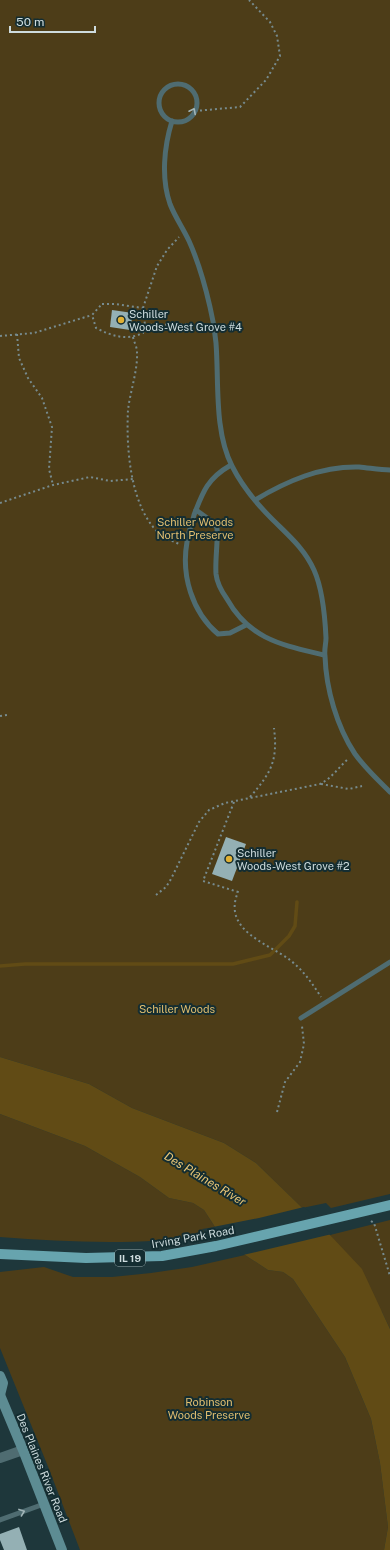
<svg xmlns="http://www.w3.org/2000/svg" width="390" height="1550" viewBox="0 0 390 1550" font-family="'Public Sans',sans-serif">
<style>
.green{fill:#4d3d18}
.water{fill:#614b15}
.pier{fill:#1e373b}
.lines{fill:none;stroke-linecap:round;stroke-linejoin:round}
.stream{stroke:#614b15;stroke-width:3.5}
.building{fill:#94b0b4}
.path{stroke:#778b8e;stroke-width:2;stroke-dasharray:2 3;stroke-linecap:butt}
.lane{stroke:#4f6c71;stroke-width:5}
.street{stroke:#4f6c71;stroke-width:10}
.secondary{stroke:#5d8c93;stroke-width:10}
.primary{stroke:#67a4ae;stroke-width:10}
.oneway{stroke:#a2b5b8}
.poi-dot{fill:#e0b034;stroke:#142d31;stroke-width:1.5}
.labels{text-anchor:middle;dominant-baseline:central;stroke-width:4;stroke-linejoin:round;paint-order:stroke}
.shield{fill:#142d31;stroke:#96a8aa;stroke-width:1}
.shield-label{font-size:10px;font-weight:bold;fill:#cedcde}
.poi-label{font-size:11px;fill:#cedcde;stroke:#142d31;text-anchor:start}
.park-label{font-size:11px;fill:#e2bf70;stroke:#142d31}
.street-label{font-size:11px;fill:#cedcde;stroke:#142d31}
.water-label{font-size:12px;font-style:italic;fill:#e9c677;stroke:#142d31}
</style>
<rect width="100%" height="100%" fill="#1e373b"/>
<g class="green">
<polygon points="0,0 390,0 390,1194 331,1208 326,1203 302,1208 256,1163 224,1143 132,1108 89,1084 0,1057"/>
<path d="M0 1114 85 1146 140 1177 169 1198 193 1203 204 1210 215 1227 202 1229 206 1235C138 1246 69 1242 0 1237Z"/>
<polygon points="390,1220 390,1329 382,1312 330,1235"/>
<polygon points="245,1255 268,1270 283,1272 293,1279 345,1357 371,1419 380,1463 388,1527 384,1550 80,1550 49,1469 0,1348 0,1272 44,1267 73,1277 112,1277 151,1273 192,1267"/>
</g>
<polygon class="water" points="0,1057 89,1084 132,1108 224,1143 256,1163 330,1235 362,1269 390,1329 390,1550 384,1550 388,1527 380,1463 371,1419 345,1357 293,1279 283,1272 268,1270 245,1255 215,1227 204,1210 193,1203 169,1198 140,1177 85,1146 0,1114"/>
<polygon class="pier" points="304,1207 332,1234 243,1255 213,1227 259,1218"/>
<g class="lines">
<polyline class="stream" points="0,966 25,964 233,964 270,955 289,936 295,926 297,902"/>
</g>
<g class="building">
<polygon points="112,310 133,313 130,330 110,327"/>
<polygon points="226,837 246,844 232,881 212,874"/>
<polygon points="19,1527 27,1550 4,1550 0,1540 0,1534"/>
</g>
<g class="lines">
<g class="path">
<polyline points="195,111 240,107 266,80 280,56 277,36 270,22 249,0"/>
<path d="M102 304H115L143 308 145 325 143 333C126 341 112 336 96 328L92 315Z"/>
<polyline points="143,308 157,266 167,250 179,237"/>
<polyline points="145,325 187,324"/>
<polyline points="17,334 19,358 28,378 42,398 52,427 49,469 53,485"/>
<polyline points="0,336 34,333 92,315"/>
<path d="M133 337C134 342 137 347 137 352 138 370 130 392 128 410 126 448 130 510 162 536 167 539 173 541 179 544"/>
<polyline points="0,503 53,485 90,477 110,481 133,479"/>
<polyline points="0,716 7,715"/>
<polyline points="321,784 349,789 362,786"/>
<path d="M250 797C271 773 278 761 274 728"/>
<path d="M234 802 203 881 238 892C222 930 267 943 290 960 303 970 312 983 321 997"/>
<path d="M156 895 166 887 171 879 199 822 209 810 225 803 320 784C332 778 339 767 349 758"/>
<polyline points="277,1112 285,1082 300,1062 304,1044 302,1026"/>
<polyline points="371,1221 374,1223 390,1276"/>
</g>
<g class="lane">
<circle cx="178" cy="103" r="19"/>
<path d="M172 121C164 147 161 178 170 204 175 217 183 228 189 241 198 261 205 285 210 307 213 319 215 331 216 343 219 382 214 431 232 466 242 486 257 504 272 519 288 535 304 548 314 570 323 590 325 616 326 638 326 644 324 650 325 656 326 689 337 727 355 754 365 768 378 780 390 792"/>
<path d="M231 465C208 478 203 491 194 515 192 524 188 533 187 542 181 575 192 612 218 634L230 633 246 625"/>
<path d="M255 500C287 481 321 466 359 467 370 468 380 470 390 470"/>
<path d="M196 510 214 523 217 528C218 543 215 559 216 574 217 583 222 592 227 599 250 640 283 645 324 655"/>
<polyline points="301,1018 390,962"/>
<polyline points="0,1520 44,1504"/>
</g>
<polyline class="street" points="0,1458 23,1450"/>
<g class="secondary">
<polyline points="0,1376 3,1383 0,1395"/>
<polyline points="0,1395 23,1450 62,1550"/>
</g>
<polyline class="primary" points="0,1254 86,1258 162,1256 216,1246 390,1205"/>
</g>
<defs><path id="oneway-chevron" d="M-2-3.5L2.5 0L-2 3.5" fill="none" stroke-width="1.6" stroke-linecap="round" stroke-linejoin="round"/></defs>
<g class="oneway">
<use href="#oneway-chevron" transform="translate(193 111) rotate(-63)"/>
<use href="#oneway-chevron" transform="translate(22 1512) rotate(-20)"/>
</g>
<g class="poi-dot">
<circle cx="121" cy="320" r="4"/>
<circle cx="229" cy="859" r="4"/>
</g>
<g class="labels">
<rect class="shield" x="115" y="1250" width="30" height="16" rx="3"/>
<g class="shield-label">
<text x="130" y="1258">IL 19</text>
</g>
<g class="poi-label">
<text x="129" y="314">Schiller<tspan x="129" dy="13">Woods-West Grove #4</tspan></text>
<text x="237" y="853">Schiller<tspan x="237" dy="13">Woods-West Grove #2</tspan></text>
</g>
<g class="park-label">
<text x="195" y="522">Schiller Woods<tspan x="195" dy="13">North Preserve</tspan></text>
<text x="177" y="1009">Schiller Woods</text>
<text x="209" y="1402">Robinson<tspan x="209" dy="13">Woods Preserve</tspan></text>
</g>
<g class="street-label">
<text transform="translate(193 1237) rotate(-10)">Irving Park Road</text>
<text transform="translate(42 1468) rotate(68)">Des Plaines River Road</text>
</g>
<g class="water-label">
<text transform="translate(205 1179) rotate(31)">Des Plaines River</text>
</g>
</g>
<path d="M10 26v6h85v-6" fill="none" stroke="#cedcde" stroke-width="2"/>
<text x="16" y="26" font-size="12" fill="#cedcde" stroke="#142d31" stroke-width="3" paint-order="stroke">50 m</text>
</svg>
